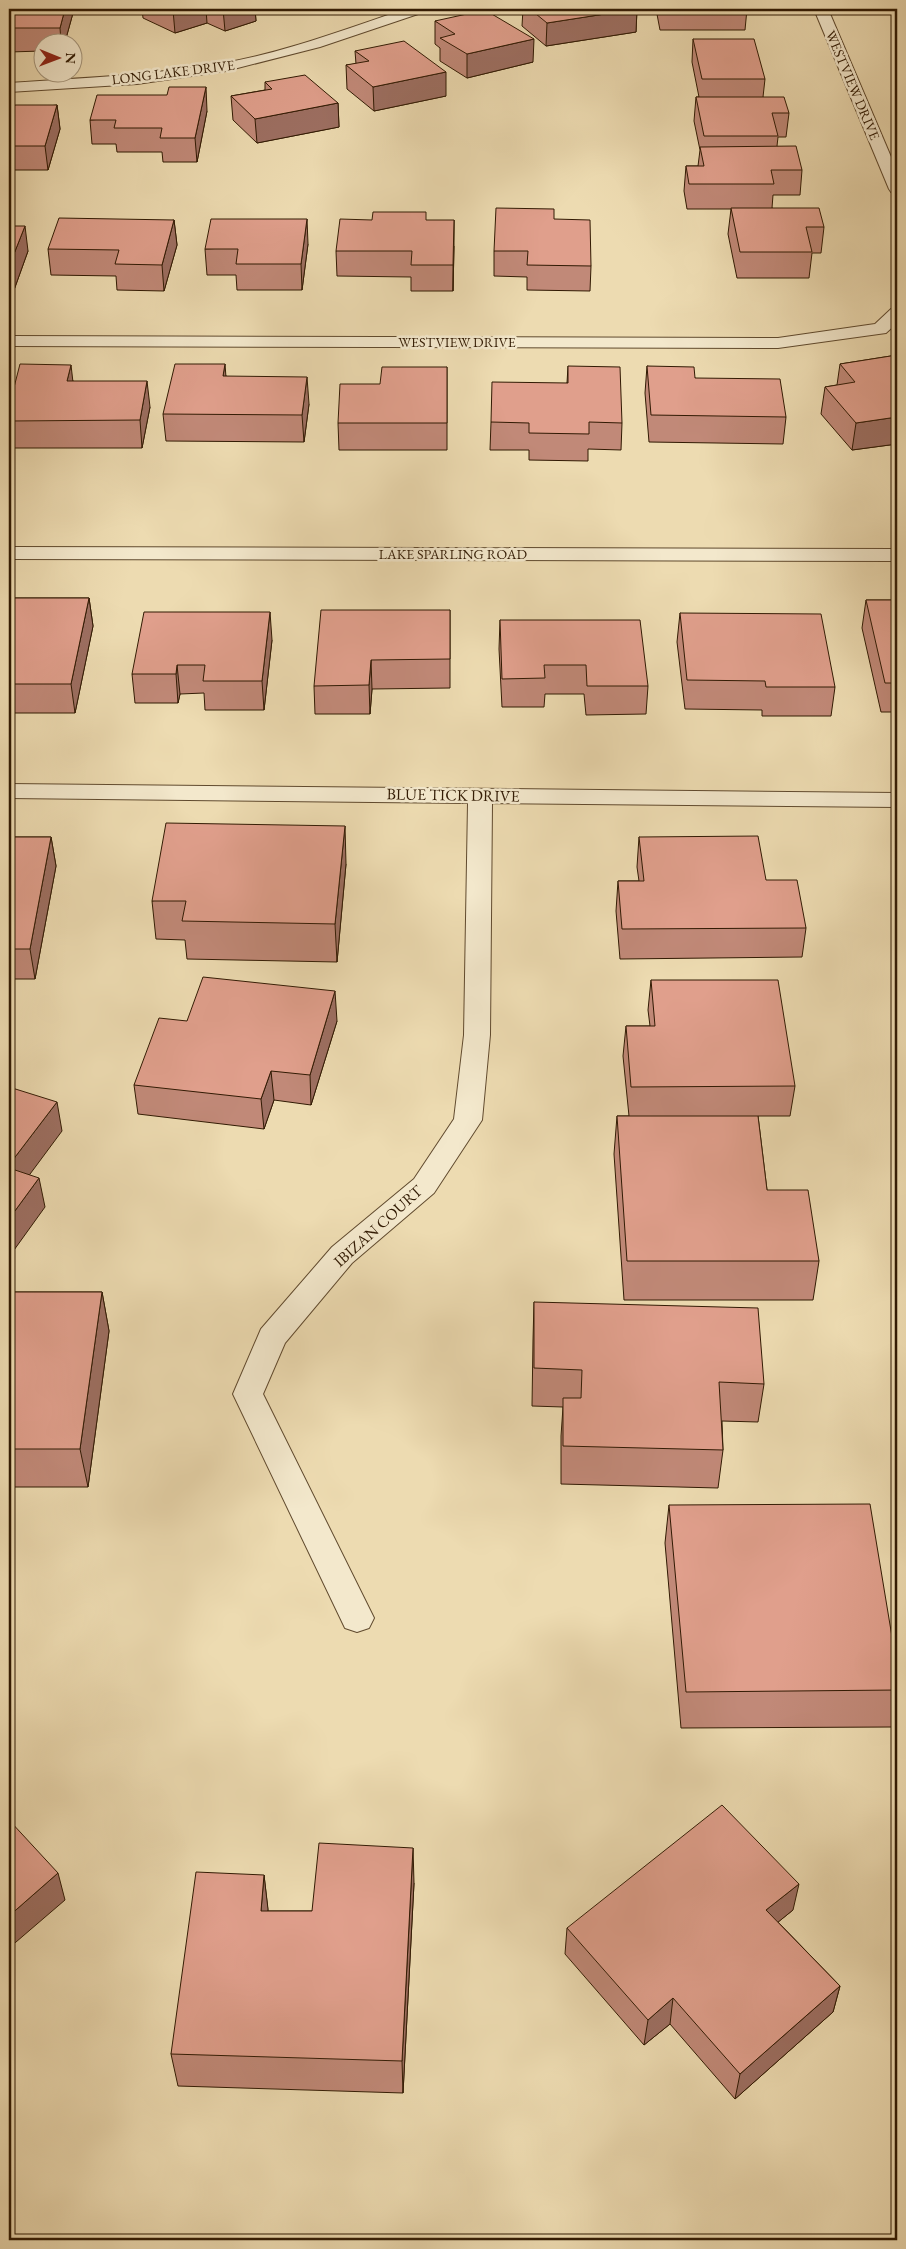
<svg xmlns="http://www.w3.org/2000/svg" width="906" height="2249" viewBox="0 0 906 2249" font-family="'EB Garamond',serif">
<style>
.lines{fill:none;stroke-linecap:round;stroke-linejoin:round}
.minor-casing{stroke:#604a2e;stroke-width:2}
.minor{fill:#f3e8cc;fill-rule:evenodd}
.wall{fill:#c18978;stroke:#311a03}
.shaded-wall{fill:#9d6f62;stroke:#311a03}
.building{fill:#e09f8c;stroke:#311a03}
.labels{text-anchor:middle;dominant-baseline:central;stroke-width:5;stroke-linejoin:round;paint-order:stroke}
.far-street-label{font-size:14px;fill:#311a03;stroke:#f3e8cc}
.street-label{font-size:16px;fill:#311a03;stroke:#f3e8cc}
</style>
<rect width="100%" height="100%" fill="#eddbb1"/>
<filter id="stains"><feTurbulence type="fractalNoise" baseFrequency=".004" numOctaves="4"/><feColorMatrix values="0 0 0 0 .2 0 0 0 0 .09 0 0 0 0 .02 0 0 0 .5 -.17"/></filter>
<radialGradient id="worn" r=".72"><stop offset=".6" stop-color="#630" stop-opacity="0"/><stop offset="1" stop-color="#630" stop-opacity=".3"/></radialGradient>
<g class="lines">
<g class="minor-casing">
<g id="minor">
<path d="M406 9H426L424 12 320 47 226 71 137 84 9 92V83C81 78 153 75 224 63 286 52 346 29 406 9Z"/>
<polygon points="814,9 828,9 897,171 897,194 891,192 889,189"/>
<polygon points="897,308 897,323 886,333 778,348 9,346 9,336 778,338 875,324 891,309"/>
<polygon points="9,547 897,549 897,561 9,559"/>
<polygon points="9,784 897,793 897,807 492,803 490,1035 482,1120 434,1193 352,1263 285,1343 263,1394 374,1618 369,1628 357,1632 345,1628 233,1394 261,1329 332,1247 414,1179 454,1119 464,1035 468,803 9,798"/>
</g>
</g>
<use href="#minor" class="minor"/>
</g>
<g class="wall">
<polygon points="9,9 73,13 65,42 42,42 42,51 9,52"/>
<polygon points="142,9 255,9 256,21 225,31 207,23 175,33 143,18"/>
<polygon points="523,9 637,9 636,32 546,46 522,26"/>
<polygon points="656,9 747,9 745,30 660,30"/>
<polygon points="435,21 533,62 467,78 440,61 440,48 435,44"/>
<polygon points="693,39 765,79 763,97 789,113 786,137 778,137 777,146 802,170 800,195 773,195 772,208 824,227 821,253 812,253 809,278 737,278 728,234 731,209 687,209 684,191 686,166 698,166 700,150 694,121 696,97 699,97 692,62"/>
<polygon points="355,51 446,96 374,111 347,89 346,65 356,64"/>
<polygon points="265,82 338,103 339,127 257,143 233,120 231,96 265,90"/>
<polygon points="57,105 60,129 48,170 9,170 9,111"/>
<polygon points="207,111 197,162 163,162 162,152 117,152 116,144 92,144 90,120"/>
<polygon points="554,219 591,266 590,291 527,290 527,277 494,276 494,251"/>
<polygon points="174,220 177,245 164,291 117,290 116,276 51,275 48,249"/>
<polygon points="426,220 454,246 453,291 411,291 411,277 337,276 336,251"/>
<polygon points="9,226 28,251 14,290 9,290"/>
<polygon points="308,244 302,290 237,290 236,275 207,275 205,249"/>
<polygon points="897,355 897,444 852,450 821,414 825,387 837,385 840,364"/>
<polygon points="568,366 622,423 621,450 588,449 588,461 529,460 529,450 490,450 491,422 567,383"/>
<polygon points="647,366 695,378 786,417 783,444 649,442 645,393"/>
<polygon points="447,367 447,450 339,450 338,423"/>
<polygon points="226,376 309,404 304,442 166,441 163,414"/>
<polygon points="73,381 150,407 142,448 9,448 9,407"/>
<polygon points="9,598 89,598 93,626 75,713 13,713 13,709 9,709"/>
<polygon points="866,600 897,600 897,712 881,712 862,628"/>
<polygon points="450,610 450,688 372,689 370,714 315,714 314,686"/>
<polygon points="680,613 835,687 831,716 762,716 762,710 685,709 677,642"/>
<polygon points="500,620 648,686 646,714 586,715 584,694 545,694 544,707 502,707 499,649"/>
<polygon points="272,640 264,710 205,710 204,693 180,694 178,703 135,703 132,674"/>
<polygon points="9,837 51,837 56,866 35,979 9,979"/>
<polygon points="639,837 766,880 806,928 802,957 620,959 616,911 618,881 639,881 637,867"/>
<polygon points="346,864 337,962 187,959 185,940 156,939 152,901"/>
<polygon points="651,980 795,1086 790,1116 758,1116 767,1190 819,1261 813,1300 624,1300 614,1154 617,1116 629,1116 623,1056 626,1026 650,1026 648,1010"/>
<polygon points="187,1021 337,1021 311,1105 274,1100 264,1129 138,1114 134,1085"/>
<polygon points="9,1292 102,1292 109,1331 88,1487 9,1487"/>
<polygon points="534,1302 764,1384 758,1422 722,1421 723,1450 718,1488 561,1484 561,1436 563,1407 532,1406 533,1340"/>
<polygon points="669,1505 897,1667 897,1705 892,1727 681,1728 665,1543"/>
<polygon points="264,1875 268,1911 312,1911 414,1883 403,2093 178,2086 171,2054"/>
<polygon points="793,1910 778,1922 840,1986 833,2012 735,2099 670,2024 644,2045 565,1954 567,1928"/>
</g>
<g class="shaded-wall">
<polygon points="65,9 72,9 73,13 65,42 61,42 60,28"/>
<polygon points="176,9 206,9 207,23 175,33 173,10"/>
<polygon points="223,9 255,9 256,21 225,31"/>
<polygon points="261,9 270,9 261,11"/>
<polygon points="637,9 636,32 546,46 547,23"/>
<polygon points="534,39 533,62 467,78 467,54"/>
<polygon points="446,72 446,96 374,111 373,87"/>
<polygon points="206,87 207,111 197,162 195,138"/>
<polygon points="338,103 339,127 257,143 255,119"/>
<polygon points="57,105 60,129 48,170 45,146"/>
<polygon points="307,219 308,244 302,290 301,264"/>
<polygon points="174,220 177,245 164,291 162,265"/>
<polygon points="454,220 454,246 453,291 453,265"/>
<polygon points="25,226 28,251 14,290 10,264"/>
<polygon points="225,364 227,391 223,376"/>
<polygon points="71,365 74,391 67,381"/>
<polygon points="307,377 309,404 304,442 302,415"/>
<polygon points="147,381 150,407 142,448 140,420"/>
<polygon points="897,417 897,444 852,450 856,423"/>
<polygon points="89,598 93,626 75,713 71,684"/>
<polygon points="270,612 272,640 264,710 262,681"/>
<polygon points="371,660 372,689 370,714 369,685"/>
<polygon points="177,665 180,694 178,703 176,674"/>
<polygon points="345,826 346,864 337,962 335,924"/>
<polygon points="51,837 56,866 35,979 30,949"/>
<polygon points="335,991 337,1021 311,1105 310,1075"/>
<polygon points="271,1071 274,1100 264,1129 261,1099"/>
<polygon points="57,1102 62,1131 13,1197 9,1177 9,1165"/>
<polygon points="39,1178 45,1207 9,1257 9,1219"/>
<polygon points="102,1292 109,1331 88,1487 80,1449"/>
<polygon points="413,1848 414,1883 403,2093 402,2061"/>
<polygon points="58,1873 65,1900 9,1948 9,1916"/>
<polygon points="264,1875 268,1909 265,1945 261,1911"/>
<polygon points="799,1884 793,1910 761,1936 766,1910"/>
<polygon points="840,1986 833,2012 735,2099 740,2074"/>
<polygon points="673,1998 670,2024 644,2045 648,2020"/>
</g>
<g class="building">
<polygon points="9,9 65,9 60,28 9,28"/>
<polygon points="530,9 637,9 547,23"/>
<polygon points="485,10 534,39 467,54 440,38 455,34 435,21"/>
<polygon points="693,39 754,39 765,79 702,79"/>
<polygon points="404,41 446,72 373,87 346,65 369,61 355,51"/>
<polygon points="305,75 338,103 255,119 231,96 272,89 265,82"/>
<polygon points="169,87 206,87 195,138 160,138 162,128 114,128 116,120 90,120 97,95 167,95"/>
<polygon points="696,97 784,97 789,113 772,113 778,136 704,136"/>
<polygon points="15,105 57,105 45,146 9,146 9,111 13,111"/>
<polygon points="796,146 802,170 771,170 774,184 689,184 686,166 704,166 700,147"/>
<polygon points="496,208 554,209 554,219 590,220 591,266 527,265 528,251 494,251"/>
<polygon points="731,208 819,208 824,227 806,227 812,252 740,252"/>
<polygon points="373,212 426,212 426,220 454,220 453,265 411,265 412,251 336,251 340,219 372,220"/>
<polygon points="59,218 174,220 162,265 115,264 119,250 48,249"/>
<polygon points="211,219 307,219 301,264 236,264 238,249 205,249"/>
<polygon points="9,226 25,226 10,264 9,264"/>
<polygon points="897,355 897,417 856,423 825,387 855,382 840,364"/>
<polygon points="20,364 71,365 67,381 147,381 140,420 9,421 9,407"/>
<polygon points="175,364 225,364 223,376 307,377 302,415 163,414"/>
<polygon points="568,366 620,367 622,423 589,422 589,434 529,433 529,423 491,422 492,382 568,383"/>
<polygon points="647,366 694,367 695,378 780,379 786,417 651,415"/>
<polygon points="382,367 447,367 447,423 338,423 340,384 380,384"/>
<polygon points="9,598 89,598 71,684 9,684 10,681 9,681"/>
<polygon points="866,600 897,600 897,683 885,683"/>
<polygon points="321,610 450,610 450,659 371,660 369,685 314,686"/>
<polygon points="144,612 270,612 262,681 203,681 205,665 177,665 176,674 132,674"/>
<polygon points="680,613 821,614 835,687 766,687 765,681 687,680"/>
<polygon points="500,620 640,620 648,686 587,686 586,665 544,665 545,678 502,679"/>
<polygon points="166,823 345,826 335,924 182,921 186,901 152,901"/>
<polygon points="758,836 766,880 797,880 806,928 622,929 618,881 644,881 639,837"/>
<polygon points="9,837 51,837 30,949 9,949"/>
<polygon points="203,977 335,991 310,1075 271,1071 261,1099 134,1085 159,1018 187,1021"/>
<polygon points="651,980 778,980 795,1086 631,1087 626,1026 655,1026"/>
<polygon points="9,1087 57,1102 9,1165"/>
<polygon points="617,1116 758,1116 767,1190 808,1190 819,1261 627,1261"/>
<polygon points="9,1168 39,1178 9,1219"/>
<polygon points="9,1292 102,1292 80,1449 9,1449"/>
<polygon points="534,1302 758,1308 764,1384 719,1382 723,1450 563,1446 563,1398 581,1398 582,1370 534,1368"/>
<polygon points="870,1504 897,1667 897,1690 686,1692 669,1505"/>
<polygon points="722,1805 799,1884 766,1910 840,1986 740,2074 673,1998 648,2020 567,1928"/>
<polygon points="9,1820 58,1873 9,1916"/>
<polygon points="319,1843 413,1848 402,2061 171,2054 196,1872 264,1875 261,1911 312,1911"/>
</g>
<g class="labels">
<g class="far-street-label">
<text transform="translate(173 72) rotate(-7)">LONG LAKE DRIVE</text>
<text transform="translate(853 85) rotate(67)">WESTVIEW DRIVE</text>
<text x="457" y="342">WESTVIEW DRIVE</text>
<text x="453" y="554">LAKE SPARLING ROAD</text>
</g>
<g class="street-label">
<text transform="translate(453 795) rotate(1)">BLUE TICK DRIVE</text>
<text transform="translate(378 1226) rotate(-42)">IBIZAN COURT</text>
</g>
</g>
<rect width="906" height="2249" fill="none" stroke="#eddbb1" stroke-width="30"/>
<rect x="10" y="10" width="886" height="2229" fill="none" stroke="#311a03" stroke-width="2.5"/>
<rect x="15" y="15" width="876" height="2219" fill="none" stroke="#311a03"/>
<g transform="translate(58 58) rotate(91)"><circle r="24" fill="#f3e8cc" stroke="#a5967c"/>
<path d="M0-4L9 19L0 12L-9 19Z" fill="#8f2418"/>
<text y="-8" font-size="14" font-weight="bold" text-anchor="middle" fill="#311a03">N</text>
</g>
<rect width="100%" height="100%" filter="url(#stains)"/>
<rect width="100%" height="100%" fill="url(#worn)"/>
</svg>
